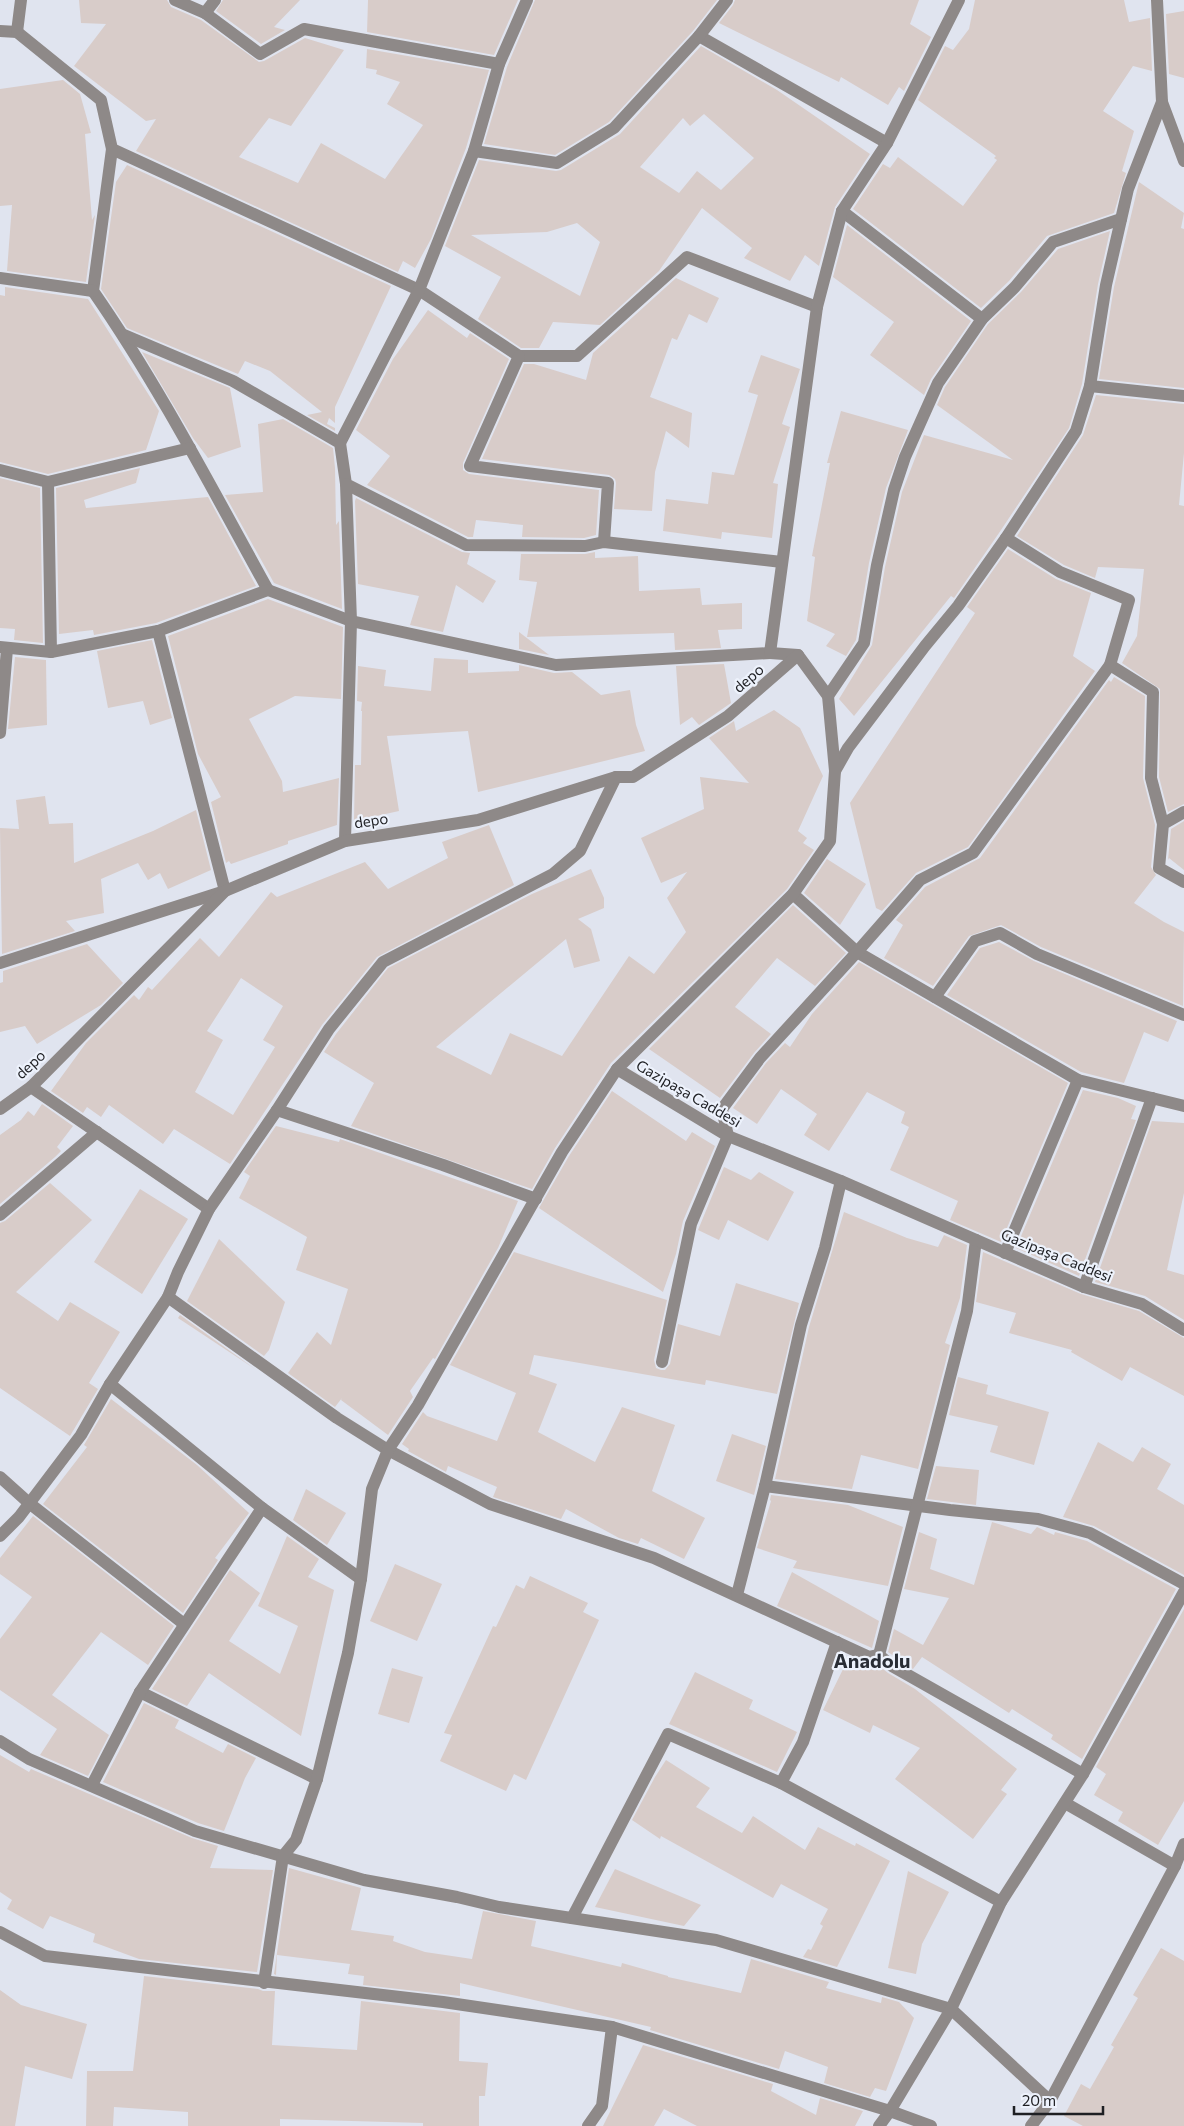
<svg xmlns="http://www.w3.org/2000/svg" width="1184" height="2126" viewBox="0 0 1184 2126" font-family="Commissioner,sans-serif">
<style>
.building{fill:#d8ccc9;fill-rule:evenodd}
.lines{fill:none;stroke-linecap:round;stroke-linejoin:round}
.minor{stroke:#8e8988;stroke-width:12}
.tertiary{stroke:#8e8988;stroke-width:12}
.labels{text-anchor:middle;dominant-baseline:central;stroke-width:4.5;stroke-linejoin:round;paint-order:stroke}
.street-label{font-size:15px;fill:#1e1f23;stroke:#edf2fc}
.district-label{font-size:20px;font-weight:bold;fill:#292d35;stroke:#edf2fc}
</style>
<rect width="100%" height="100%" fill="#e0e4ef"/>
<g class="building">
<polygon points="79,0 167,0 171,7 201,20 259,62 264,61 305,38 344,50 291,126 269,118 239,157 298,183 321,143 385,179 423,125 387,104 400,82 376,74 377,70 366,68 367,49 489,70 466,148 431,239 415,268 403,261 398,272 136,151 156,119 146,121 74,66 106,24 81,23"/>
<polygon points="223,0 300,0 274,27 285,30 261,44 216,11"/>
<polygon points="368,0 518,0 494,55 367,32"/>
<polygon points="535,0 717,0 693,31 609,122 555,155 484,144 507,67"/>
<polygon points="735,0 919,0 910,24 931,37 904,91 899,87 888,105 841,77 839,82 719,23 733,5"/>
<polygon points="975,0 1124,0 1129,22 1150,18 1152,71 1133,66 1103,111 1134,131 1122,171 1126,173 1114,213 1047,236 1009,281 981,308 853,209 883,164 890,168 898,157 963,206 997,160 994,158 996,156 918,100 945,46 953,50 969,29"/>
<polygon points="1184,11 1184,78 1169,74 1166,14"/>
<path d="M701 46 777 90 870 154 835 207 819 266 805 255 790 281 744 258 752 248 702 208 659 271 600 325 553 322 539 348H521L478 319 501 277 445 246 479 160 556 171 561 170 620 134ZM704 114 754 158 721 190 697 171 679 193 640 167 683 118 690 126ZM577 223 600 242 580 296 471 235 547 232Z"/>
<polygon points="63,80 80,94 91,133 85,134 92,220 95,215 86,282 7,271 12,205 0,206 0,89"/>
<polygon points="127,165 391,286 335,407 335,423 329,418 327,424 335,428 335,431 307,415 322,412 270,371 245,361 238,374 127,328 101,289 116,182"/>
<polygon points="1139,182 1184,213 1181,228 1184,229 1184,388 1099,379 1114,287"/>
<polygon points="847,225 971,321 931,379 924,395 870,355 894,322 833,277"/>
<polygon points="1110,231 1098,284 1082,384 1069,428 999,533 954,598 951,596 854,716 839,699 872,645 885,567 902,492 924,435 1013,460 937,405 945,387 988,324 1021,292 1058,249"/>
<polygon points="676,278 719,298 707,323 689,314 677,340 672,338 650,397 692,413 689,448 666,431 655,472 652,511 614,509 616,483 615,479 609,475 482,459 524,364 534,364 586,380 593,353"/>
<polygon points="5,287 88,299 159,411 146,450 48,474 0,462 0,295 5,296"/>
<polygon points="428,310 467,338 470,333 509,359 463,463 463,470 469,474 599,490 596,535 584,538 522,537 523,525 476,520 473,537 468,537 367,485 390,456 356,430 393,359"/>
<polygon points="142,352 230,388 241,447 208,458 193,438"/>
<polygon points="761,355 800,369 782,424 790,427 773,483 778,484 772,538 722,532 721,539 663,531 666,499 708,504 712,472 734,475 758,395 748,392"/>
<polygon points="1096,395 1184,404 1184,453 1179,505 1184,506 1184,804 1168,812 1159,777 1160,689 1122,663 1137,636 1144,569 1098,567 1095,578 1064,565 1017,536 1083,435"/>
<polygon points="841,411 908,430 886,488 869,563 856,640 846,656 826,646 835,634 807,621 815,557 812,556 830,463 827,463"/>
<polygon points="283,419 333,448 335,468 336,525 339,521 342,609 274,583 225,495 263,492 258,424"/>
<polygon points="140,468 136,483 84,500 86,508 208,497 256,586 156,623 94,635 93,630 59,634 56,488"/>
<polygon points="0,478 40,488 43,643 14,640 15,629 0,628"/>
<polygon points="356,498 462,552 470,553 467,564 496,581 483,603 456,585 443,632 410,625 419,596 358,584 355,501"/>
<polygon points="1008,549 1056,579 1091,593 1073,656 1095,671 968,847 916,873 882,911 876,908 850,803 975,613 967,607"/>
<polygon points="595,552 595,558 638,556 639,591 700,588 702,605 742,603 742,629 718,630 721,648 675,650 674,633 527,637 537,582 519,580 521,554 585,554"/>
<polygon points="268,599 343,627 341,699 295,696 249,719 282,781 283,792 339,778 337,825 288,841 288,844 231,864 229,861 226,863 211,802 221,797 198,754 168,636"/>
<polygon points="519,632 549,655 519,649"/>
<polygon points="152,640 172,718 150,725 143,701 108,708 97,651"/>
<polygon points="15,657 46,660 47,725 8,729"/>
<polygon points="434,658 468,660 468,673 519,671 519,665 554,673 572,672 601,695 630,690 636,725 645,751 478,792 468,731 387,736 399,811 354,821 355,765 361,765 362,711 361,711 362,702 357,701 358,666 386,670 384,686 431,691"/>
<polygon points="724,664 731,703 699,725 692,717 680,725 676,666"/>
<polygon points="1114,677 1145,696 1143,778 1155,825 1151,867 1156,875 1134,903 1164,922 1184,932 1183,1006 1041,947 1001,925 969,936 933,986 884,958 903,925 896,920 925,887 980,858 1109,680 1111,682"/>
<polygon points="774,710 800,728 823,776 798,831 807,838 803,843 814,850 787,889 611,1063 555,1148 532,1189 351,1126 374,1083 324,1052 336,1034 388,968 532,894 591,869 604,898 604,908 578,919 591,929 600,961 574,968 566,939 436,1047 491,1075 510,1033 562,1056 629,956 654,974 686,932 667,898 687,872 661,883 641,838 704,809 700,777 749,783 709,738 734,721 736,731"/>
<polygon points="45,796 49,824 73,823 74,863 153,831 196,810 211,870 168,889 160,873 148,880 138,863 101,879 104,913 66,921 75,931 2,954 0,828 19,829 16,800"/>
<polygon points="1184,821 1184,870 1169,858 1168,860 1171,829"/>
<path d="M489 825 514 885 377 957 322 1025 230 1164 174 1129 163 1144 109 1105 101 1117 87 1107 83 1113 51 1091 86 1043 134 995 139 1000 148 987 152 990 200 938 219 957 271 892 277 897 365 862 388 889 448 858 442 842ZM241 978 283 1006 263 1040 275 1047 233 1115 195 1092 223 1040 207 1031Z"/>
<polygon points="827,859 866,884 840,925 804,893"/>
<polygon points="793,905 846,953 815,986 777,958 735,1007 771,1034 754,1053 720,1098 649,1049"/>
<polygon points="999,942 1034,961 1177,1021 1168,1042 1144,1032 1124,1083 1081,1072 947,995 980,948"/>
<polygon points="87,944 123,983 101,1005 37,1044 25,1026 0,1032 0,983 3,982 3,971"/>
<polygon points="859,962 1068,1083 1001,1242 950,1220 958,1201 890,1170 909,1127 901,1123 905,1112 867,1092 829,1151 804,1135 817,1114 781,1089 757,1124 733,1108 766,1063 785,1043 790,1047 812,1014"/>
<polygon points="1083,1090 1118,1098 1136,1106 1131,1119 1136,1120 1079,1276 1016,1248"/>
<polygon points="612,1091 686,1141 692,1132 715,1146 683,1221 676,1254 663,1292 539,1208 569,1156"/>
<polygon points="42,1104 73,1126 57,1147 61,1151 55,1157 0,1204 0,1135 21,1120 28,1111 34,1116"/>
<polygon points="1152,1121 1184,1123 1184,1193 1167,1270 1184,1275 1184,1320 1145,1296 1095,1282"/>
<polygon points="276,1126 339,1142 340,1139 518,1201 498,1248 435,1359 433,1358 410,1391 413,1397 388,1435 341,1400 342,1398 335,1407 288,1373 317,1332 331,1345 348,1289 296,1270 307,1237 239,1198 250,1176 244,1172"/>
<polygon points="724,1167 751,1180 759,1172 794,1192 768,1241 728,1220 719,1240 698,1230"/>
<polygon points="50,1183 92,1220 16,1292 58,1321 70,1302 120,1332 89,1383 98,1389 70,1436 0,1388 0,1223 5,1221"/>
<polygon points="140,1189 188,1219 142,1294 94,1262"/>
<polygon points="844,1212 907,1238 938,1247 944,1235 967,1245 960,1298 945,1343 950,1345 918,1469 861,1455 852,1489 775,1479 809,1327"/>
<polygon points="219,1239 285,1302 269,1350 264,1356 187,1301"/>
<polygon points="514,1252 667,1300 654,1360 656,1368 661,1370 665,1370 670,1364 678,1324 720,1336 736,1283 799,1303 777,1394 706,1380 705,1385 534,1355 529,1374 557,1384 538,1432 595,1462 622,1407 675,1425 652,1491 705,1518 684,1559 641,1538 638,1544 619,1538 566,1509 561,1519 493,1497 497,1487 448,1466 446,1472 408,1451 409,1449 402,1444 423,1412 427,1416 497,1441 516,1393 450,1365"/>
<polygon points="983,1252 1081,1294 1139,1311 1184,1338 1184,1396 1130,1367 1122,1381 1071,1352 1072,1350 1009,1333 1016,1313 976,1302"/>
<polygon points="180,1315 255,1369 178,1318"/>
<polygon points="958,1377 988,1385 986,1394 1049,1412 1034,1465 990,1452 998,1426 949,1415"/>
<polygon points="111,1399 197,1465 249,1513 215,1558 218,1560 183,1613 43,1504 87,1447 84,1445"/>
<polygon points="732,1434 766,1446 754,1495 716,1481"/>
<polygon points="1098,1442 1133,1462 1142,1447 1171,1464 1157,1489 1184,1505 1184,1575 1094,1526 1063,1517"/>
<polygon points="936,1466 979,1470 976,1505 927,1499"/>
<polygon points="306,1489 346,1513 327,1545 293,1520"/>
<polygon points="771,1495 848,1505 903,1527 888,1586 793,1568 797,1561 757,1548 771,1501 770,1500"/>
<polygon points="33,1516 174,1626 148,1665 101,1632 52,1695 109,1735 88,1776 40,1755 57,1729 0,1690 0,1639 32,1597 0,1574 0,1558"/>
<polygon points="992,1522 1031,1534 1037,1527 1054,1535 1055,1532 1087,1541 1176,1589 1082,1759 1051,1739 1053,1735 1012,1709 1009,1713 922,1657 913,1669 888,1652 894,1629 923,1645 949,1598 904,1589 919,1532 937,1539 930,1569 974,1585"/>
<polygon points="287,1536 319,1559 308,1577 334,1590 301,1736 209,1673 187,1706 152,1689 230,1570 260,1593 229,1641 280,1674 298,1626 258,1606"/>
<polygon points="395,1564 442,1584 417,1641 370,1621"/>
<polygon points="792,1572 879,1621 872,1648 777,1606"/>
<polygon points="530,1576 588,1603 583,1612 599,1620 526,1780 514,1774 506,1791 440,1761 452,1735 444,1733 493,1626 496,1627 516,1585 524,1589"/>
<polygon points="1184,1609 1184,1801 1158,1845 1118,1821 1123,1812 1094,1795 1106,1774 1096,1767"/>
<polygon points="849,1657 866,1665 877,1664 888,1673 915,1689 1017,1769 1001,1790 1007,1794 973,1839 895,1779 920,1748 873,1725 870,1733 823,1710"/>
<polygon points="392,1668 423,1677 409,1723 378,1714"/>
<polygon points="695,1672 753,1700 749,1709 797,1732 777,1772 669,1724"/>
<polygon points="144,1703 179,1720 175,1728 223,1753 228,1744 256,1758 245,1778 224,1831 198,1823 103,1782"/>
<polygon points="0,1755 29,1772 31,1769 192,1838 218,1846 210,1868 273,1870 257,1972 139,1959 93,1942 95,1934 50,1916 43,1929 7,1909 12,1900 0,1892"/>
<polygon points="666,1760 710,1788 696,1807 742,1833 753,1816 805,1850 818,1827 855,1846 856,1843 890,1861 837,1967 803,1957 808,1949 811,1950 823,1926 820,1924 828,1909 781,1884 773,1898 661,1836 660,1839 632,1820 655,1777"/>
<polygon points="289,1868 361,1888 351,1930 394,1936 393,1941 425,1952 472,1959 483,1911 536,1921 531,1946 621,1967 622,1963 668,1976 668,1977 741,1993 751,1959 829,1982 826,1988 881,2003 882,1997 899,2002 914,2018 886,2091 875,2088 870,2097 824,2083 828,2067 785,2051 779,2069 650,2030 651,2027 460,1983 460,1996 363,1985 364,1976 348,1974 350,1964 277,1955 276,1975 274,1974"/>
<polygon points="615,1869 701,1905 684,1926 595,1907"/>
<polygon points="908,1871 949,1892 922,1944 916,1974 888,1968"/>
<polygon points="1161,1948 1184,1961 1184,2126 1083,2126 1064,2116 1081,2084 1090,2089 1114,2047 1111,2045 1138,1998 1133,1995"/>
<polygon points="144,1976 258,1989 263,1991 275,1991 272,2045 357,2050 361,2001 460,2013 459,2061 488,2063 485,2096 479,2096 479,2126 423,2126 423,2123 280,2119 280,2126 188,2126 188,2112 114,2107 113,2126 86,2126 87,2071 133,2071"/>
<polygon points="0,1990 21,2005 87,2024 72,2079 25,2066 15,2126 0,2126"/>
<polygon points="643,2045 773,2084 771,2091 816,2115 820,2098 863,2111 855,2126 697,2126 664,2109 654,2126 603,2126"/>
</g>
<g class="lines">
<g class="minor">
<polyline points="175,0 205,13 215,0"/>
<polyline points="1157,0 1162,102 1184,161"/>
<polyline points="205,13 260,54 304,29 499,64"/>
<polyline points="0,31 17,32 101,100 112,149 419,290 519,356 577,356 687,257 817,307"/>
<polyline points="17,32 21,0"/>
<polyline points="699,36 887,143"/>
<path d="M112 149 93 291C159 386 212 489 268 590"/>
<polyline points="474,151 557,163 614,128 699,36 727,0"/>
<polyline points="842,211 982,319"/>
<polyline points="0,278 93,291"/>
<polyline points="124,335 233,381 340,443 346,484 466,545 585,546 604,542 782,562"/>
<polyline points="519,356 470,466 608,483 604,542"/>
<polyline points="1090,386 1184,396"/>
<polyline points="340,443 419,290 474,151 499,64 527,0"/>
<polyline points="0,470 48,482 190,448"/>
<polyline points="48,482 51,652"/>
<polyline points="0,647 51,652 158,631 268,590 351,621 556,665 770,653"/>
<polyline points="1110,665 1153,692 1151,778 1163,824"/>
<polyline points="828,696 864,643 877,565 894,490 905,457 938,383 982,319 1015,287 1053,242 1121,219"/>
<polyline points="0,733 7,649"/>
<polyline points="835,771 848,748 925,646 958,606 1006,538 1076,431 1090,386 1106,285 1128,189 1162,102"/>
<polyline points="1184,812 1163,824 1159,868 1184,882"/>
<polyline points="345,841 351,621 346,484"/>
<polyline points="793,894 857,952 1078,1080 1184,1106"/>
<polyline points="0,963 225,891 158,631"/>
<polyline points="935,997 975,941 1000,933 1037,954 1184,1015"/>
<polyline points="31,1087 209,1209"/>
<polyline points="277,1110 443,1165 536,1199"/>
<polyline points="0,1215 97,1132"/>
<polyline points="1005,1253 1078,1080"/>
<polyline points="1084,1287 1152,1098"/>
<polyline points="168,1297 337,1418 388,1450 490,1504 654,1558 869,1657 879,1655 892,1666 1083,1774"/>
<polyline points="662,1362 691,1224 728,1136 722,1109 760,1058 857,952 920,880 973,853 1110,665 1129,600 1060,572 1006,538"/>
<polyline points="110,1384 262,1508"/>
<polyline points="0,1477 29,1503 184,1624"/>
<polyline points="765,1486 950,1510 1038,1519 1090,1533 1184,1584"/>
<polyline points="0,1536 19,1517 81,1435 110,1384 168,1297 178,1272 209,1209 277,1110 329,1029 383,962 553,874 580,851 616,777"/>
<polyline points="737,1595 765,1486 801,1325 825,1248 841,1181"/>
<polyline points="879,1655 967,1311 976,1240"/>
<polyline points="140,1692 317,1779"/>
<polyline points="0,1741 29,1759 195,1831 364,1880 457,1897 499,1907 716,1940 951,2009 1050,2101 1031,2126"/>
<polyline points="781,1783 803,1742 837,1642"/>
<polyline points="92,1785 140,1692 262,1508 361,1579"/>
<polyline points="1065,1803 1175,1866"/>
<polyline points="572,1918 668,1734 781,1783 1001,1902"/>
<polyline points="0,1932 45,1956 443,2002 612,2027 890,2111 931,2126"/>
<polyline points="264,1983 283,1856 296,1840 317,1779 348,1653 361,1579 372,1489 388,1450 418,1405 562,1152 617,1069"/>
<polyline points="1050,2101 1175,1866 1184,1844"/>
<polyline points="588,2126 602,2106 612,2027"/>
<polyline points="879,2126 890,2111 951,2009 1001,1902 1083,1774 1184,1592"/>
</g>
<g class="tertiary">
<polyline points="959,0 887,143 842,211 817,307 770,653 798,655 828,696 835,771 830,841 793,894 617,1069 728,1136 841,1181 1084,1287 1142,1304 1184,1330"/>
<polyline points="0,1109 31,1087 225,891 345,841 478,820 616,777 633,777 728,716 798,655"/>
</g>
</g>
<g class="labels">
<g class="street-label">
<text transform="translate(748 678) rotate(-41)">depo</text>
<text transform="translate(371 820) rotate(-9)">depo</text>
<text transform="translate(30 1064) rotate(-43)">depo</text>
<text transform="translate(689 1093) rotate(30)">Gazipaşa Caddesi</text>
<text transform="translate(1057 1255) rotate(22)">Gazipaşa Caddesi</text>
</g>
<g class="district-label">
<text x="872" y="1660">Anadolu</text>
</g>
</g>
<path d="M1014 2106v8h89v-8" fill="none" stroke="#1e1f23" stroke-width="2.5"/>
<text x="1022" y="2106" font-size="15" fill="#1e1f23" stroke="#edf2fc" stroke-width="4" paint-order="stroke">20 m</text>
</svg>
